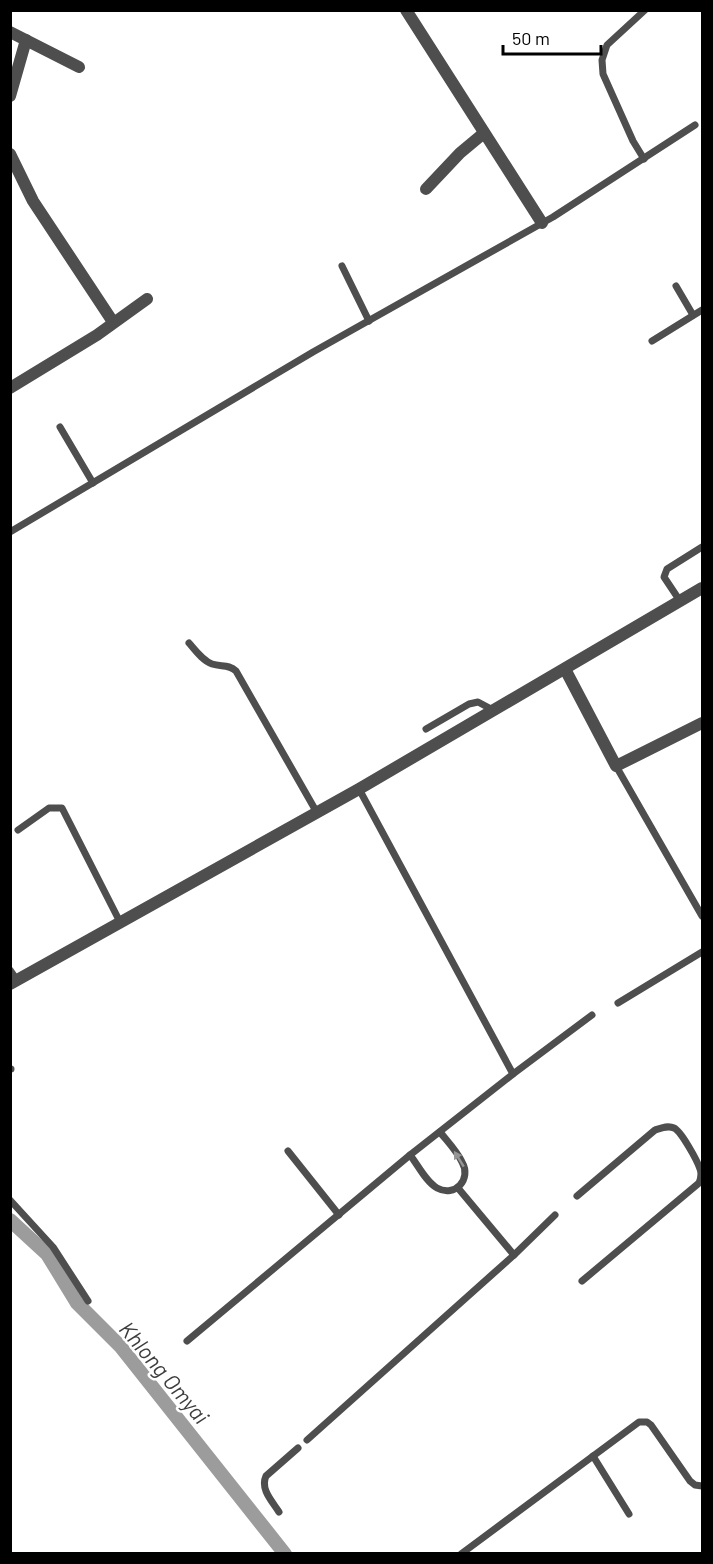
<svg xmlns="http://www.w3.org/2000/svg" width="713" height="1564" viewBox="0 0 713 1564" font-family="Barlow,sans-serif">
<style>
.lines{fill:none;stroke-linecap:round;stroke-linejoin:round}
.canal{stroke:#9c9c9c;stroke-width:14}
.lane{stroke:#4e4e4e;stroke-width:7}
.street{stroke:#4e4e4e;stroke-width:12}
.oneway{fill:#959595}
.labels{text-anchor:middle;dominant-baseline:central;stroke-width:5;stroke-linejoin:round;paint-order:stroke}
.water-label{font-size:22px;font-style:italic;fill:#3d3d3d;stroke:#fff}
</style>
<rect width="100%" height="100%" fill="#fff"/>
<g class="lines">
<polyline class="canal" points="10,1220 47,1254 77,1303 120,1346 285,1554"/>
<g class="lane">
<polyline points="644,159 633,141 603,74 602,60 607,45 645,10"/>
<polyline points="342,266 369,321"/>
<polyline points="676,286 693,315"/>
<polyline points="652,341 702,310"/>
<polyline points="60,427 93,483"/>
<polyline points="10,532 313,352 553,217 695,125"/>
<polyline points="680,601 664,577 667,569 702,547"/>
<path d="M189 643C195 650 203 661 212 664 221 667 229 664 236 671L316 811"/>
<polyline points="426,729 469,704 478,702 493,710"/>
<polyline points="616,766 702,916"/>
<polyline points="18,830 49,808 62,808 120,922"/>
<polyline points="10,970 17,980"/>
<polyline points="618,1003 702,952"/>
<polyline points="10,1069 11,1069"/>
<polyline points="513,1074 592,1015"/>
<polyline points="288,1151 339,1215"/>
<path d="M410 1155C418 1165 426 1182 437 1188 455 1198 472 1179 462 1162 457 1151 447 1141 440 1132"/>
<path d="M577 1196 655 1130C661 1128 668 1125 674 1128 681 1131 697 1160 700 1169 702 1174 701 1178 699 1183L582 1281"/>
<polyline points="10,1200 53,1247 88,1301"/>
<polyline points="514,1255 555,1215"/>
<polyline points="187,1341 410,1155 513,1074 359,789"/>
<polyline points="307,1440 514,1255 458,1188"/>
<polyline points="593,1456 629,1514"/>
<path d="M279 1512C272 1501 260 1489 266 1476L298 1448"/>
<polyline points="461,1554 639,1422 647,1422 651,1425 690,1481 695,1485 702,1486"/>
</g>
<g class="street">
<polyline points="406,10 542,223"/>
<polyline points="10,32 79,67"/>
<polyline points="10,96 26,40"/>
<polyline points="10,154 33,201 113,322"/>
<polyline points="426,189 460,153 484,133"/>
<polyline points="10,388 97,335 147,299"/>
<polyline points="565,669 616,766 702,723"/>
<polyline points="10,984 359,789 702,588"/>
</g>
</g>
<defs><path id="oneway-solid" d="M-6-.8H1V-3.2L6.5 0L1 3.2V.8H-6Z" transform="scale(1.5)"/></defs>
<use class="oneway" href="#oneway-solid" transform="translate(459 1159) rotate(-122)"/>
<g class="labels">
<g class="water-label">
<text transform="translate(165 1372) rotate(50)">Khlong Omyai</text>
</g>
</g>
<rect width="713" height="1564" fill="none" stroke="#000000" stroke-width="24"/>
<path d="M503 45v9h98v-9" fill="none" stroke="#000000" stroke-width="3"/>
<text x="512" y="45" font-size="18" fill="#000000" stroke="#ffffff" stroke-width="4.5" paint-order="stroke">50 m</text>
</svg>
